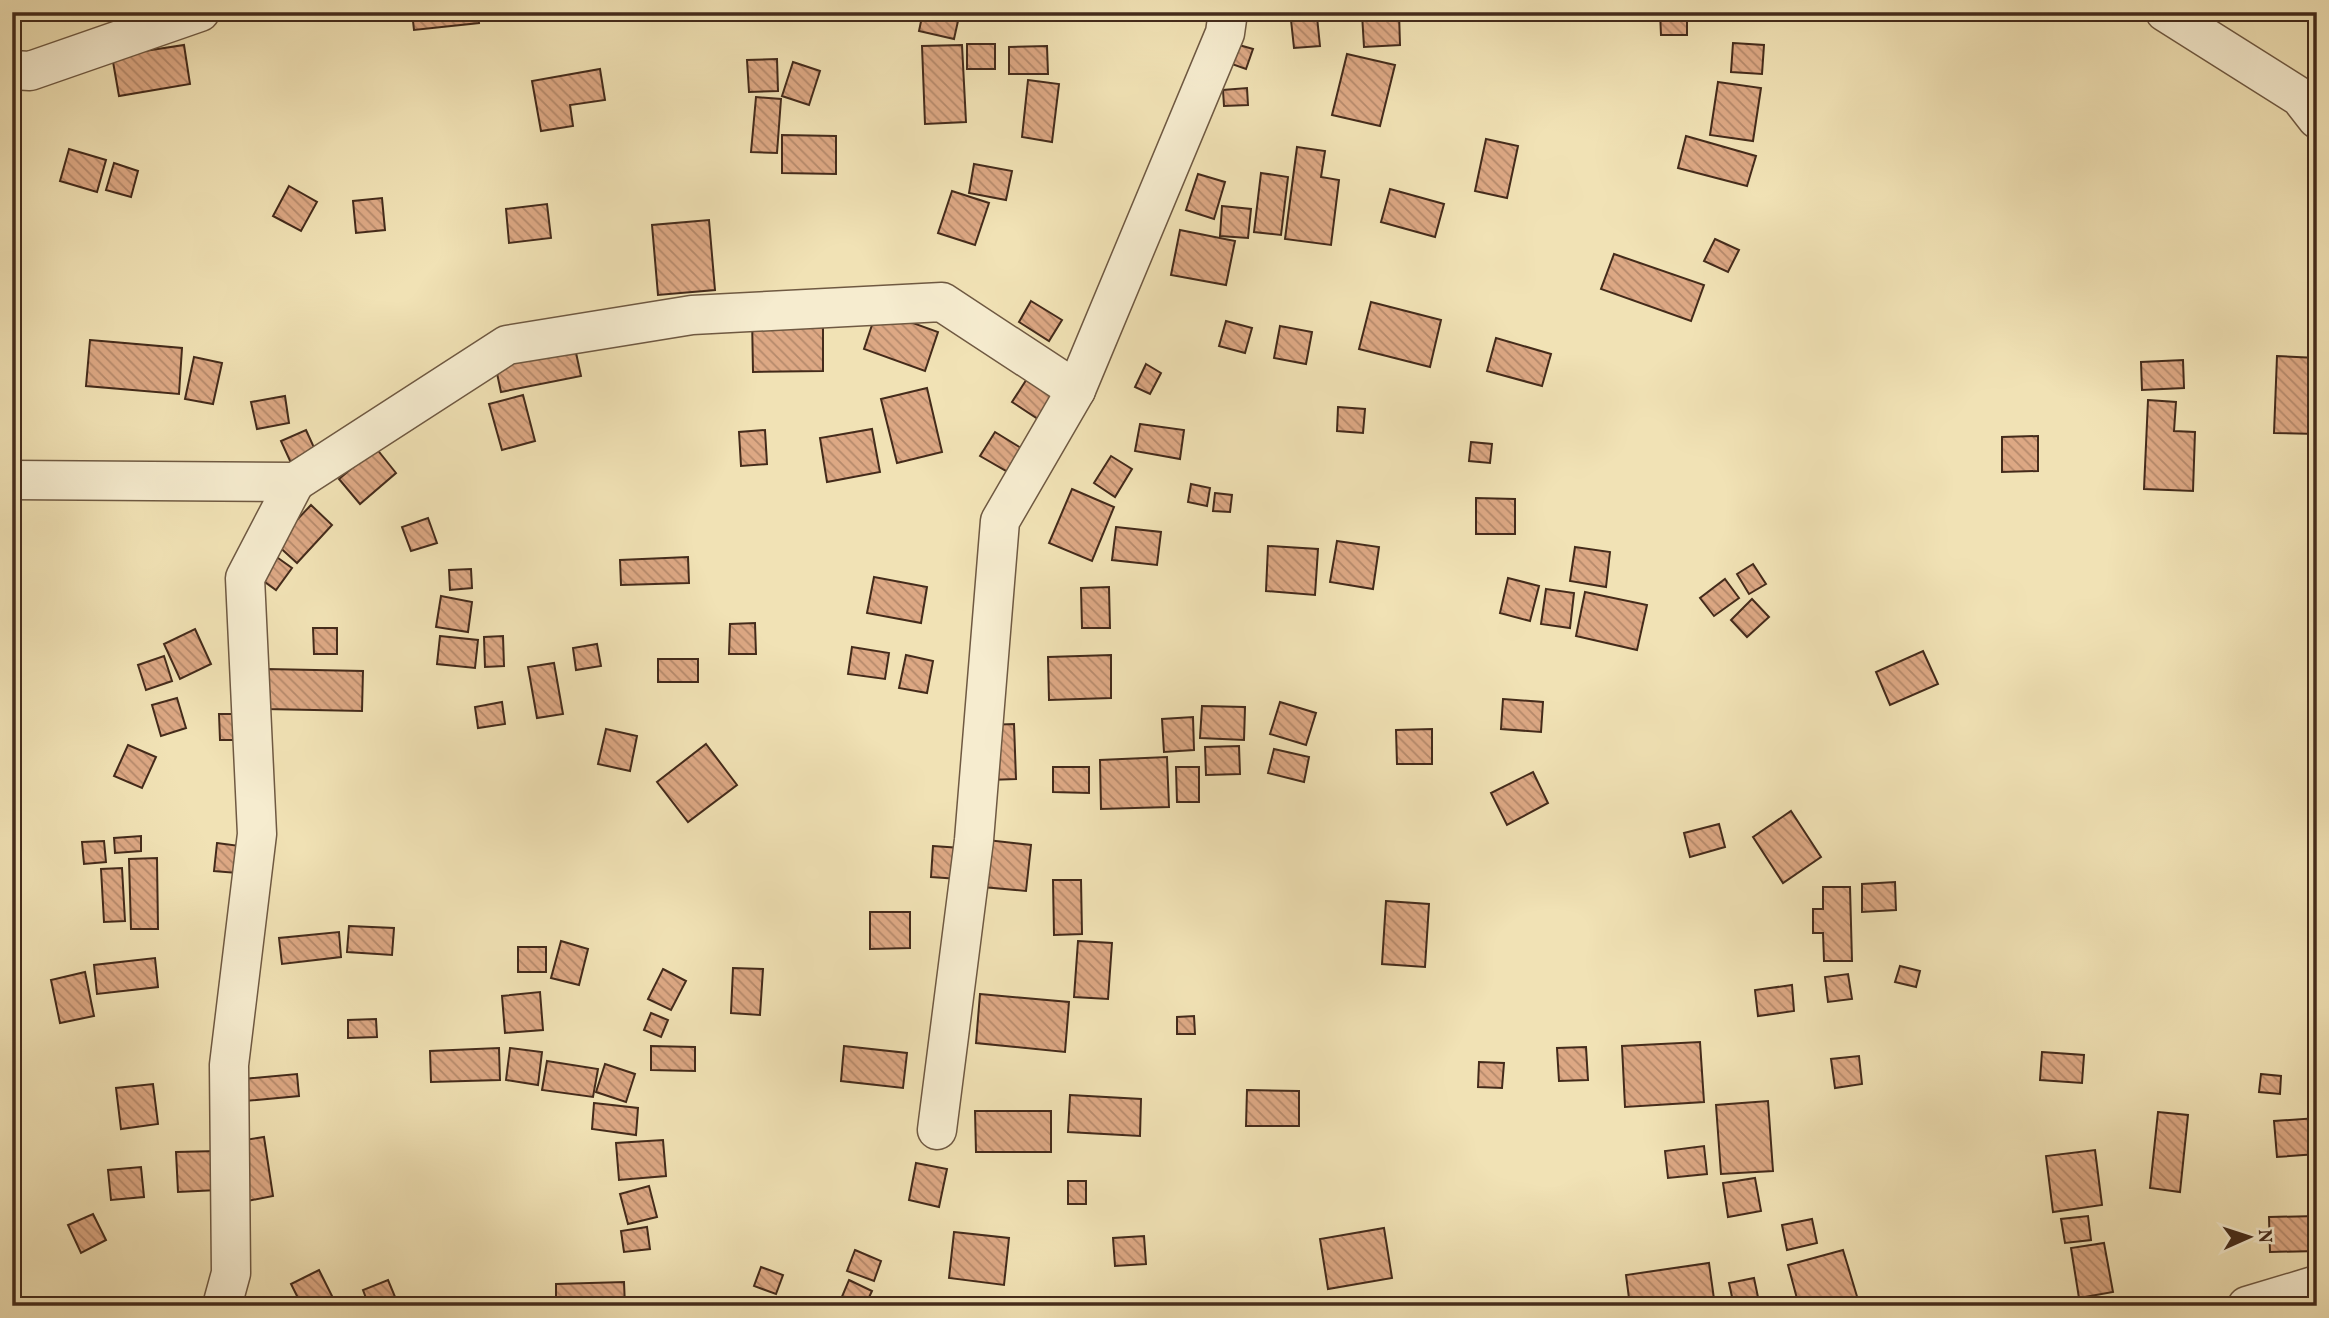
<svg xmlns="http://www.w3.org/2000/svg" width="2329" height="1318" viewBox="0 0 2329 1318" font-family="Vollkorn,serif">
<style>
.building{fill:url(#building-back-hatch);stroke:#442b1b;stroke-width:2}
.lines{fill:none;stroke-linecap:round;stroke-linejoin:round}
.street-casing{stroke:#6f5942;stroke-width:41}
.street{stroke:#f6eccf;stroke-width:38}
</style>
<defs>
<pattern id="building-back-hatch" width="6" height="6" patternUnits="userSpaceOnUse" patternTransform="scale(1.75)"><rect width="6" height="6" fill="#dda884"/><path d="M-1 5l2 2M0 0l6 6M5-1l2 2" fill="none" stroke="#b5896b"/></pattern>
</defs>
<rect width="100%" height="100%" fill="#f1e2b5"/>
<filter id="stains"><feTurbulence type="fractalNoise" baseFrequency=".00286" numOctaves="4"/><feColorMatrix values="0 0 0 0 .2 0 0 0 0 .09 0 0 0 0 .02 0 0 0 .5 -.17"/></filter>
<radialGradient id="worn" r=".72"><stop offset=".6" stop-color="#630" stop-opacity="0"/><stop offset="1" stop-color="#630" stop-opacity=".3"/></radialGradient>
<g class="building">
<polygon points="412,12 478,12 479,23 414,30"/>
<polygon points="923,12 960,12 954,39 919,31"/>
<polygon points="1532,12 1570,12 1570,14 1532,15"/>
<polygon points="1660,12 1687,12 1687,35 1661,35"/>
<polygon points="1399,13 1400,45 1364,47 1362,14"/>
<polygon points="1317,17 1320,46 1294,48 1291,20"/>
<polygon points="1232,43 1253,49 1246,69 1226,62"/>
<polygon points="1733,43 1764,45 1762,74 1731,72"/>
<rect x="967" y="44" width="28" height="25"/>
<polygon points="184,45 190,84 119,96 112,56"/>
<polygon points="962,45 966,122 925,124 922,46"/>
<polygon points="1047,46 1048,74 1009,74 1009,47"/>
<polygon points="1347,54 1395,65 1380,126 1332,115"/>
<polygon points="777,59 778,91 749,92 747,60"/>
<polygon points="793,62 820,71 809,105 782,96"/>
<polygon points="600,69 605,100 570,105 573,126 541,131 532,81"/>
<polygon points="1028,80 1059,84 1052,142 1022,137"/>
<polygon points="1718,82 1761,88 1753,141 1710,135"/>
<polygon points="1247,88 1248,105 1224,106 1223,90"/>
<polygon points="756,97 781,99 777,153 751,152"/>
<polygon points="782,135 836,136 836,174 782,173"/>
<polygon points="1686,136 1756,156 1747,186 1678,168"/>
<polygon points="1486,139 1518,146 1507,198 1475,191"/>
<polygon points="1297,147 1325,151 1321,177 1339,180 1331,245 1285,239"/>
<polygon points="69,149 106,160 97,192 60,181"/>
<polygon points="114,163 138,171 131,197 106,190"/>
<polygon points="974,164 1012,171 1006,200 969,193"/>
<polygon points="1261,173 1288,177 1281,235 1254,232"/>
<polygon points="1198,174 1225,182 1214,219 1186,210"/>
<polygon points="289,186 317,202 301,231 273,216"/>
<polygon points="1390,189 1444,204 1435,237 1381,222"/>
<polygon points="952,191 989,203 975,245 938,233"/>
<polygon points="382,198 385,230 356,233 353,201"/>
<polygon points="547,204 551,238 509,243 506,209"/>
<polygon points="1222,206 1251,209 1248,238 1220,236"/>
<polygon points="709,220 715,290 658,295 652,225"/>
<polygon points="1180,230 1235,241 1226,285 1171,275"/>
<polygon points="1715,239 1739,250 1728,272 1704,261"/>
<polygon points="1614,254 1704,285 1691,321 1601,289"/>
<polygon points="1031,301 1062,320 1049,341 1019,322"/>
<polygon points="1371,302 1441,320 1430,367 1359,349"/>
<polygon points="877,310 938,332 925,371 864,349"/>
<polygon points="823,315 823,371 753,372 752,316"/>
<polygon points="1226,321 1252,328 1245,353 1219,346"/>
<polygon points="1280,326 1312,332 1306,364 1274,358"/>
<polygon points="1496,338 1551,354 1542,386 1487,371"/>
<polygon points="90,340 182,348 179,394 86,386"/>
<polygon points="575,348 581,376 501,392 495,364"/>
<polygon points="2277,356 2317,358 2317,434 2274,433"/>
<polygon points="194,357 222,363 213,404 185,399"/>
<polygon points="2183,360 2184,388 2142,390 2141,362"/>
<polygon points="1146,364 1161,373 1150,394 1135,387"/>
<polygon points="1030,374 1056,390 1038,419 1012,402"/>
<polygon points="927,388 942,452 897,463 881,399"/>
<polygon points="523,395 535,441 502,450 489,404"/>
<polygon points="285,396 289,423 257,429 251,402"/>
<polygon points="2148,400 2176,402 2174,431 2195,432 2193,491 2144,489"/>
<polygon points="1338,407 1365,409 1363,433 1337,431"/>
<polygon points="1140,424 1184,430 1180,459 1135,451"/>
<polygon points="872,429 880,472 827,482 820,438"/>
<polygon points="306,430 316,452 291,463 281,441"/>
<polygon points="765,430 767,464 741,466 739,432"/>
<polygon points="995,432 1021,448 1008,472 980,456"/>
<polygon points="2038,436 2038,471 2002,472 2002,437"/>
<polygon points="1471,442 1492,444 1490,463 1469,461"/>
<polygon points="376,448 396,473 360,504 339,479"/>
<polygon points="1111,456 1132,469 1115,497 1094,483"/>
<polygon points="1191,484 1210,488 1207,506 1188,502"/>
<polygon points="1072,489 1114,507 1092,561 1049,543"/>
<polygon points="1215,493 1232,495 1230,512 1213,511"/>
<polygon points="2310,493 2317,494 2317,521 2309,520"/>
<polygon points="1476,498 1515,499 1515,534 1476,534"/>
<polygon points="311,505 332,525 297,563 275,543"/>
<polygon points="428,518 437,543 411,551 402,527"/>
<polygon points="1116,527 1161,532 1157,565 1112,560"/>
<polygon points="1337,541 1379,547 1373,589 1330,582"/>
<polygon points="1268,546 1318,549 1315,595 1266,591"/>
<polygon points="1575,547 1610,552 1606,587 1570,581"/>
<polygon points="271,553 292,568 276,590 255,575"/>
<polygon points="688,557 689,583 621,585 620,560"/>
<polygon points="1753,564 1766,584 1749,594 1737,574"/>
<polygon points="471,569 472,588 450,590 449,570"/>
<polygon points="874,577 927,587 921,623 867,613"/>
<polygon points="1508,578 1539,586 1530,621 1500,613"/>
<polygon points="1725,579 1739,598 1714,616 1700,598"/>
<polygon points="1109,587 1110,628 1082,628 1081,588"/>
<polygon points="1546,589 1574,593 1570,628 1541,624"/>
<polygon points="1585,592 1647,605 1637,650 1576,636"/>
<polygon points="441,596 472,602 468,632 436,627"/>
<polygon points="1752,599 1769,617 1747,637 1731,620"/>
<polygon points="755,623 756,654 729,654 730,624"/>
<polygon points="313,628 337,628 337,654 314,654"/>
<polygon points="195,629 211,664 180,679 164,644"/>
<polygon points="440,636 478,640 475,668 437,664"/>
<polygon points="503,636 504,666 485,667 484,637"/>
<polygon points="597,644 601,666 576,670 573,648"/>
<polygon points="852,647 889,653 885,679 848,674"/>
<polygon points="1923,651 1938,684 1890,705 1876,672"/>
<polygon points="906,655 933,661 927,693 899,688"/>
<polygon points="1111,655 1111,698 1049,700 1048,657"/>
<polygon points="164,656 172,681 146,690 138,665"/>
<rect x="658" y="659" width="40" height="23"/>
<polygon points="554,663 563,714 537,718 528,667"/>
<polygon points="267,669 363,671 362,711 266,709"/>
<polygon points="177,698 186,728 161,736 152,705"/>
<polygon points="1503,699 1543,702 1541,732 1501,729"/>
<polygon points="502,702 505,724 478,728 475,707"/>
<polygon points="1280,702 1316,713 1306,745 1270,734"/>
<polygon points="1202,706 1245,707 1244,740 1200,738"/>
<polygon points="219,714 241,714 242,740 220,740"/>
<polygon points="1193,717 1194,750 1164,752 1162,719"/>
<polygon points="1014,724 1016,779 989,780 986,725"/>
<polygon points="606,729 637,736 630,771 598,764"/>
<polygon points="1432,729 1432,764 1397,764 1396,730"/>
<polygon points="706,744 737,785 688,822 657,782"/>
<polygon points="128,745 156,757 142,788 114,776"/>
<polygon points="1239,746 1240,774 1206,775 1205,747"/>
<polygon points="1274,749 1309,757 1304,782 1268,773"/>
<polygon points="1167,757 1169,807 1101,809 1100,760"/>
<polygon points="1053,767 1089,767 1089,793 1053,792"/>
<polygon points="1176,767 1199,767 1199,802 1177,802"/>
<polygon points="1533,772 1548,803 1507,825 1491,793"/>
<polygon points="1791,811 1821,857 1783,883 1753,837"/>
<polygon points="1719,824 1725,847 1690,857 1684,833"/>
<polygon points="141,836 141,851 115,853 114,838"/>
<polygon points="987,840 1031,845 1026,891 983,887"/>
<polygon points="104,841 106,862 84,864 82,842"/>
<polygon points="217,843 240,846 237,873 214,871"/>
<polygon points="933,846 961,848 959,879 931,877"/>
<polygon points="157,858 158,929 131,929 129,859"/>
<polygon points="122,868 125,921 104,922 101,869"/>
<polygon points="1053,880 1081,880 1082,934 1054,935"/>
<polygon points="1895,882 1896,910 1862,912 1862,884"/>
<polygon points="1823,887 1850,887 1852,961 1824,961 1823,933 1813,933 1813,909 1823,909"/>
<polygon points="1386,901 1429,904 1425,967 1382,964"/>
<polygon points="870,912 910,912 910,948 870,949"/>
<polygon points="349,926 394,928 392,955 347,952"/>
<polygon points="339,932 341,957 282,964 279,938"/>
<polygon points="561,941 588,949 579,985 551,978"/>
<polygon points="1078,941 1112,943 1108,999 1074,997"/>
<rect x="518" y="947" width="28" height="25"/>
<polygon points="155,958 158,987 97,994 94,965"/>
<polygon points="1900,966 1920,971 1916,987 1895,982"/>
<polygon points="733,968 763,969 760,1015 731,1013"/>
<polygon points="663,969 686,981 671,1010 648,999"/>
<polygon points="85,972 94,1016 60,1023 51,980"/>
<polygon points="1848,974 1852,999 1828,1002 1825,977"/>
<polygon points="1792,985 1794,1011 1758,1016 1755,990"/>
<polygon points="540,992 543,1030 505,1033 502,996"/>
<polygon points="980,994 1069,1002 1065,1052 976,1043"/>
<polygon points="651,1013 668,1020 661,1037 644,1030"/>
<polygon points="1194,1016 1195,1034 1177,1034 1177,1017"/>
<polygon points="376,1019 377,1037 348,1038 348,1020"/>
<polygon points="1700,1042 1704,1102 1625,1107 1622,1046"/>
<polygon points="651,1046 695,1047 695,1071 651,1070"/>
<polygon points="844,1046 907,1053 903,1088 841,1081"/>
<polygon points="1586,1047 1588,1080 1559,1081 1557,1048"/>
<polygon points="499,1048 500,1080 431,1082 430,1051"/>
<polygon points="510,1048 542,1052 538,1085 506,1080"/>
<polygon points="2042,1052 2084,1055 2082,1083 2040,1080"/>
<polygon points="1859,1056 1862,1084 1835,1088 1831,1059"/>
<polygon points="547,1061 598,1069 593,1097 542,1090"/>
<polygon points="1479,1062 1504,1063 1502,1088 1478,1087"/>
<polygon points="605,1064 635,1074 626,1102 596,1092"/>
<polygon points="297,1074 299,1096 245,1101 243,1079"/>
<polygon points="2261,1074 2281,1076 2280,1094 2259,1092"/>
<polygon points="153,1084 158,1124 121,1129 116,1088"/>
<polygon points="1247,1090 1299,1091 1299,1126 1246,1126"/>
<polygon points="1070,1095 1141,1099 1140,1136 1068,1132"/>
<polygon points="1768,1101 1773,1171 1721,1174 1716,1105"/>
<polygon points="594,1103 638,1108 636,1135 592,1129"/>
<polygon points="975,1111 1051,1111 1051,1152 976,1152"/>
<polygon points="2158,1112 2188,1115 2180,1192 2150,1188"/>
<polygon points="2317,1118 2317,1154 2277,1157 2274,1121"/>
<polygon points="264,1137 273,1196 247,1201 238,1141"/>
<polygon points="663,1140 666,1176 619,1180 616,1143"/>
<polygon points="1704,1146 1707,1174 1668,1178 1665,1151"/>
<polygon points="2095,1150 2102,1205 2053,1212 2046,1156"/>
<polygon points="217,1151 218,1190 178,1192 176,1152"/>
<polygon points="916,1163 947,1169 939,1207 909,1200"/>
<polygon points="141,1167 144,1197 111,1200 108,1170"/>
<polygon points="1755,1178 1761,1211 1728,1217 1723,1183"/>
<rect x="1068" y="1181" width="18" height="23"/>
<polygon points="649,1186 657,1217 628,1224 620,1194"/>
<polygon points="93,1214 106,1240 81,1253 68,1225"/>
<polygon points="2088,1216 2091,1240 2065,1243 2061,1219"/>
<polygon points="2317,1216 2317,1251 2270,1252 2269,1217"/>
<polygon points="1812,1219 1817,1243 1787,1250 1782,1225"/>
<polygon points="647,1227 650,1249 624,1252 621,1231"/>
<polygon points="1384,1228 1392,1278 1328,1289 1320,1239"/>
<polygon points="954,1232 1009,1238 1004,1285 949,1278"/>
<polygon points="1144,1236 1146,1264 1115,1266 1113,1238"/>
<polygon points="2104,1243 2113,1292 2079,1298 2071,1248"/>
<polygon points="855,1250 881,1261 874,1281 847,1271"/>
<polygon points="1843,1250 1859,1303 1850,1306 1799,1306 1788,1265"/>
<polygon points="1709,1263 1715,1306 1630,1306 1626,1275"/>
<polygon points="761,1267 783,1275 776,1294 754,1286"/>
<polygon points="319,1270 337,1306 302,1306 291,1284"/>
<polygon points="1754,1278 1759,1302 1734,1306 1729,1283"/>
<polygon points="388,1280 398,1304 369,1306 363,1290"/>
<polygon points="849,1280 872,1291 865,1306 838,1306"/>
<polygon points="624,1282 625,1306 556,1306 556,1284"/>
</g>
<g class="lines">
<g class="street-casing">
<g id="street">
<polyline points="2165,12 2300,97 2317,119"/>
<polyline points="12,70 30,71 200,12"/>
<polyline points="12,480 295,482 507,345 692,315 942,302 1076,390"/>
<polyline points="937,1130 974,840 1000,521 1076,390 1225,33 1228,12"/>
<polyline points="222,1306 231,1273 229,1065 257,834 245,578 295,482"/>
<polyline points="2247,1306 2317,1285"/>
</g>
</g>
<use href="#street" class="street"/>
</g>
<rect width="2329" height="1318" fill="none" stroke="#f1e2b5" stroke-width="42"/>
<rect x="14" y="14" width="2301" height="1290" fill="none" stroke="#442b1b" stroke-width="3.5"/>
<rect x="21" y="21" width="2287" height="1276" fill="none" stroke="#442b1b" stroke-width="2"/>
<g transform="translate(2249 1237) rotate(87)" stroke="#f6eccf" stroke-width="5" paint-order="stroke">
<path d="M0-5L12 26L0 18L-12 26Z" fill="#442b1b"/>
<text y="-10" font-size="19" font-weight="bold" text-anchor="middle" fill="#442b1b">N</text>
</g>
<rect width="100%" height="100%" filter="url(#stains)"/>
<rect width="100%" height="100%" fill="url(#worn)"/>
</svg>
